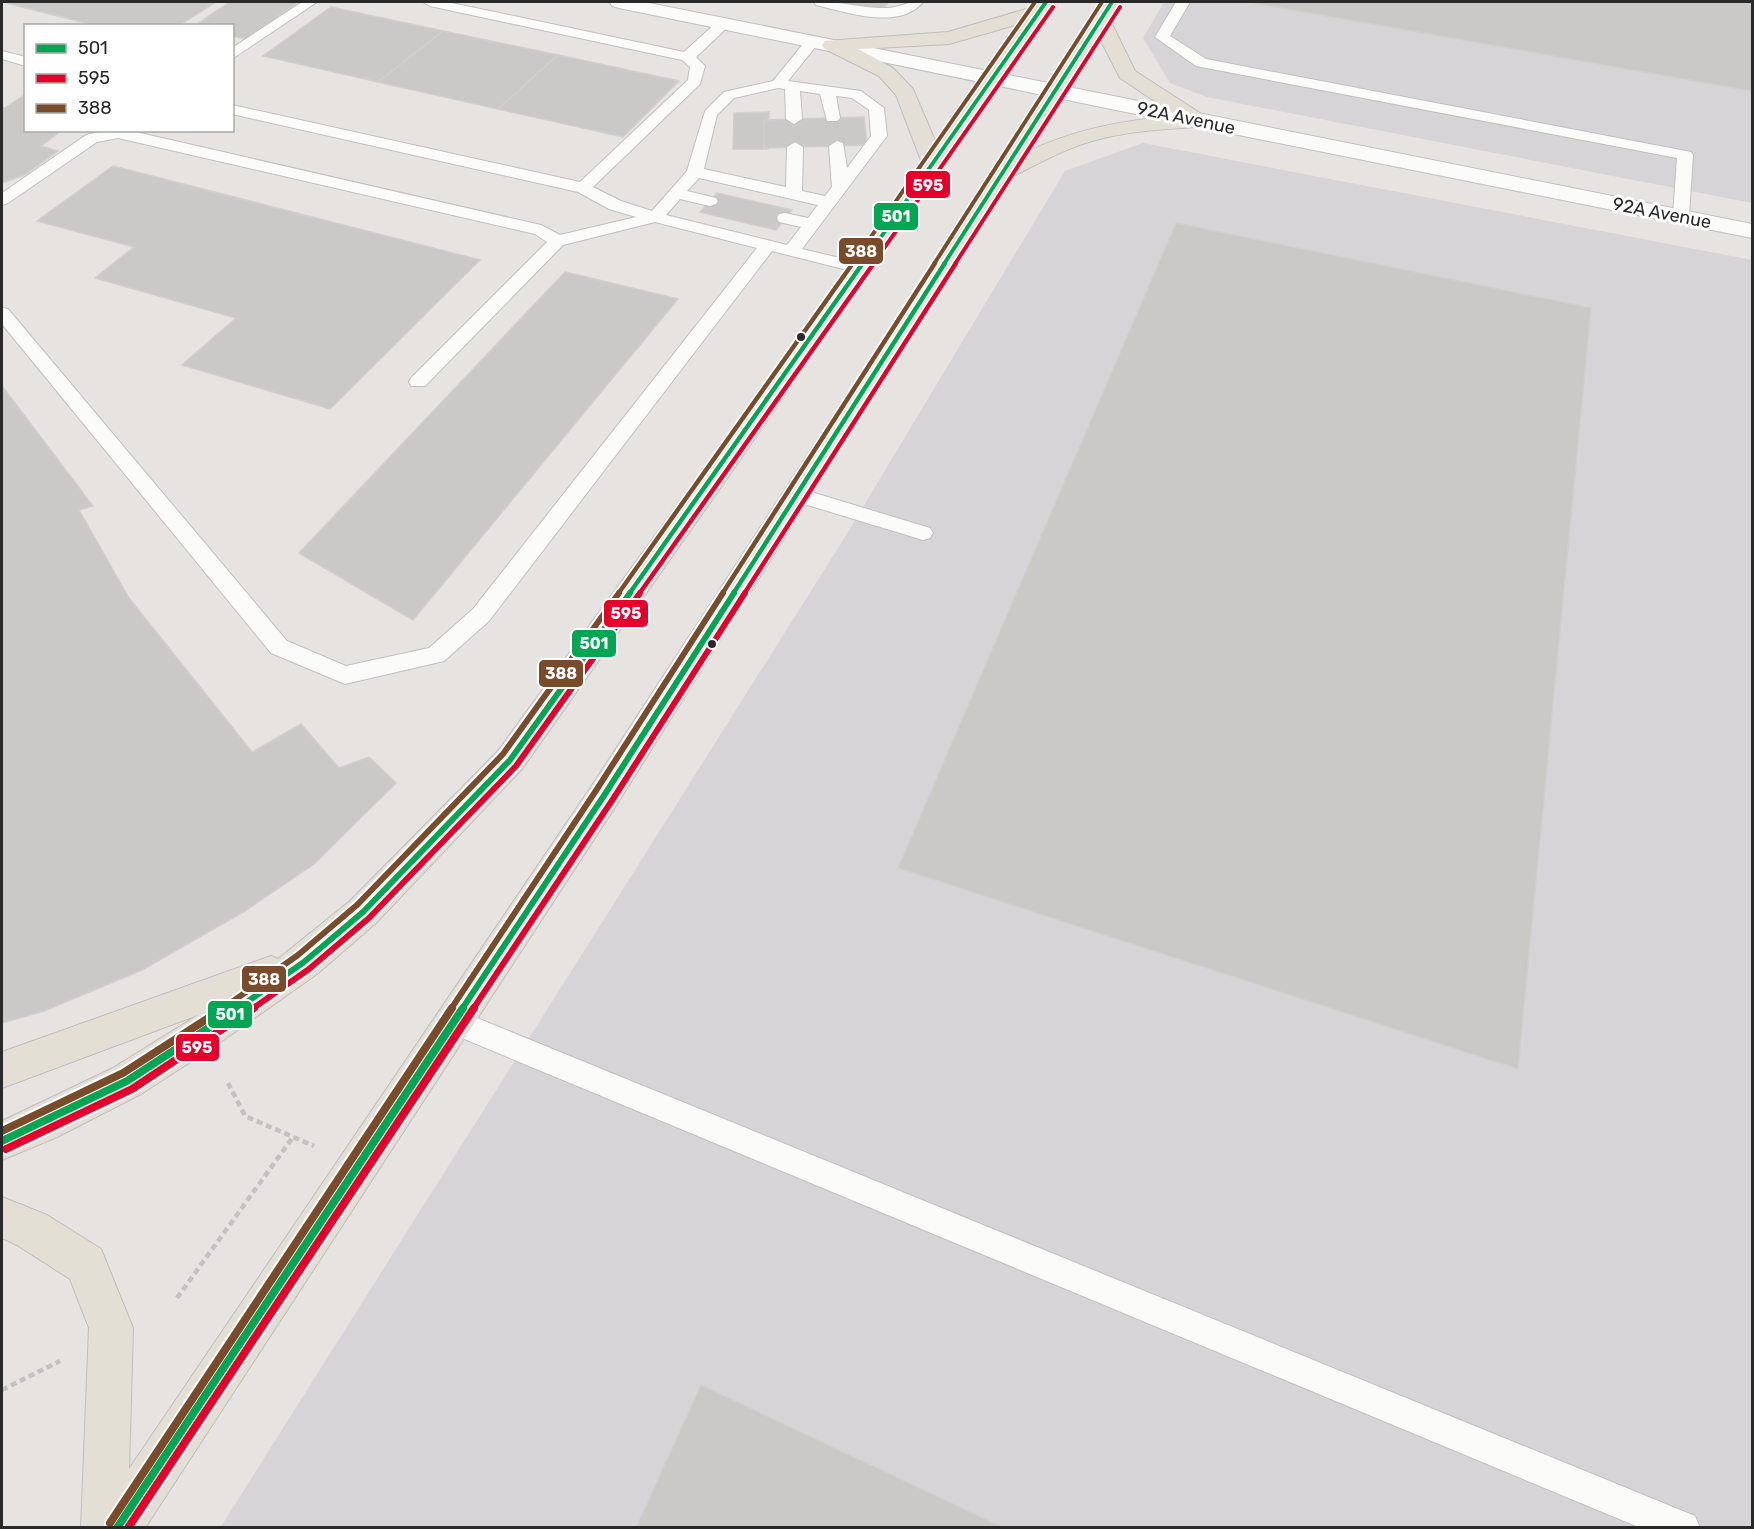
<svg xmlns="http://www.w3.org/2000/svg" width="1754" height="1529" viewBox="0 0 1754 1529" font-family="Rubik,sans-serif">
<style>
.industrial{fill:#d7d4d7}
.building{fill:#cbc9c7;stroke:#d1cfcc;stroke-width:1.5}
.lines{fill:none;stroke-linecap:round;stroke-linejoin:round}
.lane-casing{stroke:#c1c0c0;stroke-width:2}
.secondary-casing{stroke:#c1c0c0;stroke-width:2}
.primary-casing{stroke:#bfbebd;stroke-width:2}
.path{stroke:#c3c2c2;stroke-width:4.5;stroke-dasharray:6 4;stroke-linecap:butt}
.lane{fill:#fbfbfa;fill-rule:evenodd}
.secondary{fill:#fbfbfa;fill-rule:evenodd}
.primary{fill:#e4dfd5;fill-rule:evenodd}
.bus-1-far3-casing{stroke:#fff;stroke-width:7}
.bus-1-far2-casing{stroke:#fff;stroke-width:8}
.bus-1-far1-casing{stroke:#fff;stroke-width:10}
.bus-1-casing{stroke:#fff;stroke-width:12}
.bus-2-far3-casing{stroke:#fff;stroke-width:7}
.bus-2-far2-casing{stroke:#fff;stroke-width:8}
.bus-2-far1-casing{stroke:#fff;stroke-width:10}
.bus-2-casing{stroke:#fff;stroke-width:12}
.bus-3-far3-casing{stroke:#fff;stroke-width:7}
.bus-3-far2-casing{stroke:#fff;stroke-width:8}
.bus-3-far1-casing{stroke:#fff;stroke-width:10}
.bus-3-casing{stroke:#fff;stroke-width:12}
.bus-1-far3{stroke:#00a651;stroke-width:4}
.bus-1-far2{stroke:#00a651;stroke-width:4.5}
.bus-1-far1{stroke:#00a651;stroke-width:6}
.bus-1{stroke:#00a651;stroke-width:8}
.bus-2-far3{stroke:#e4002b;stroke-width:4}
.bus-2-far2{stroke:#e4002b;stroke-width:4.5}
.bus-2-far1{stroke:#e4002b;stroke-width:6}
.bus-2{stroke:#e4002b;stroke-width:8}
.bus-3-far3{stroke:#7a4b2a;stroke-width:4}
.bus-3-far2{stroke:#7a4b2a;stroke-width:4.5}
.bus-3-far1{stroke:#7a4b2a;stroke-width:6}
.bus-3{stroke:#7a4b2a;stroke-width:8}
.bus-dot{fill:#292929;stroke:#fff;stroke-width:2}
.labels{text-anchor:middle;dominant-baseline:central;stroke-width:6;stroke-linejoin:round;paint-order:stroke}
.far-street-label{font-size:18px;fill:#292929;stroke:#fff}
.line-badge{stroke:#fff;stroke-width:2}
.badge-label{font-size:16px;text-anchor:middle;font-weight:bold;fill:#fff}
</style>
<rect width="100%" height="100%" fill="#e6e3e0"/>
<g class="industrial">
<polygon points="1164,2 1752,2 1752,203 1207,97 1170,83 1143,38"/>
<polygon points="1143,143 1752,260 1752,1527 220,1528 840,545 1065,171"/>
</g>
<g class="building">
<polygon points="2,2 216,2 178,26 98,26"/>
<polygon points="230,2 299,2 278,16 284,17 251,40 232,36 232,26 194,26"/>
<polygon points="837,2 889,2 882,10"/>
<polygon points="1248,2 1752,2 1752,91"/>
<polygon points="331,7 443,31 378,82 263,56"/>
<polygon points="443,31 558,55 498,109 378,82"/>
<polygon points="558,55 679,81 623,137 498,109"/>
<polygon points="24,95 26,130 62,130 41,146 58,151 24,175 2,183 2,107 5,108"/>
<polygon points="769,112 768,149 733,149 734,113"/>
<polygon points="864,117 867,145 764,148 764,120"/>
<polygon points="113,166 480,260 330,409 182,365 236,318 95,278 134,247 37,221"/>
<polygon points="717,193 792,210 776,230 700,212"/>
<polygon points="1176,223 1591,308 1518,1069 898,868"/>
<polygon points="565,272 678,299 413,620 299,553"/>
<polygon points="2,386 93,506 79,510 129,598 252,752 301,724 339,768 369,757 396,783 314,864 245,911 142,970 44,1011 2,1023"/>
<polygon points="701,1385 1004,1528 636,1528"/>
</g>
<g class="lines">
<g class="lane-casing">
<g id="lane">
<polygon points="302,2 317,2 232,59 232,48"/>
<path d="M423 2H447L684 52 719 20H729L731 23 729 26 696 57 705 66 700 84 593 187 621 201 652 211 687 171 705 111 724 92 773 81 808 38 813 37 820 41 788 81 861 91 884 108 887 136 802 249 865 264 868 268 865 272 859 273 772 251 489 621 444 661 345 684 271 653 2 324V308L8 309 287 641 346 666 429 648 473 609 757 248 655 222 563 245 425 386H411L409 382 411 378 547 242 535 234 118 138 97 142 8 203 2 205V193L86 135 107 130H127L541 225 560 235 636 217 609 209 578 192 232 114V105L580 182 688 80 690 67 682 60 430 6ZM778 88 785 89 786 119 794 124 802 119 800 91 820 94 827 121H837L840 118 836 96 852 98 869 110 871 136 847 168 843 143 837 141 829 146 832 187 825 196 802 191 803 147 795 142 787 147 786 187 704 169 717 115 734 98ZM699 178 818 205 808 218 785 213 779 214 777 218 779 222 801 227 787 245 666 215 680 199 710 206 716 204 718 201 716 198 687 191Z"/>
<path d="M814 2C838 0 862 9 886 8 900 8 909 0 923 2 899 31 846 12 816 5Z"/>
<polygon points="1176,2 1190,2 1170,36 1206,59 1691,152 1693,155 1689,216 1681,221 1673,216 1677,158 1196,66 1155,37"/>
<polygon points="2,51 26,57 26,66 2,59"/>
<polygon points="798,488 930,528 933,533 930,538 923,540 791,500 788,495 791,490"/>
<polygon points="455,1009 1695,1516 1700,1528 1641,1528 445,1031 441,1022 445,1013"/>
</g>
</g>
<g class="secondary-casing">
<polygon id="secondary" points="610,2 644,2 1752,224 1752,238 1199,127 619,8 612,6"/>
</g>
<g class="primary-casing">
<g id="primary">
<path d="M1037 2H1055L728 477 522 769 376 923 317 974 215 1046 141 1094 57 1137 2 1160V1121L113 1068 198 1015 2 1088V1052L271 956 278 959 350 901 498 751 708 463 922 163 896 95 879 76 825 49 822 45 825 41 948 32 1033 7ZM1022 23 936 143 913 89 893 68 858 49 949 44Z"/>
<path d="M1103 2H1121L1110 20 1135 71 1206 117 1210 121 1206 125 1199 127C1164 129 1127 131 1092 141 1064 149 1038 164 1011 177L617 804 145 1528H81L89 1328 70 1279 17 1245 2 1238V1197L47 1215 101 1249 133 1328 129 1469 593 784ZM1099 37 1120 78 1177 116C1124 120 1075 129 1027 152Z"/>
</g>
</g>
<g class="path">
<polyline points="228,1083 245,1116 314,1146"/>
<polyline points="177,1298 293,1137"/>
<polyline points="2,1390 60,1361"/>
</g>
<use href="#lane" class="lane"/>
<use href="#secondary" class="secondary"/>
<use href="#primary" class="primary"/>
<g class="bus-1-far3-casing">
<g id="bus-1-far3">
<polyline points="862,264 1046,2"/>
<polyline points="944,264 1112,2"/>
</g>
</g>
<g class="bus-1-far2-casing">
<g id="bus-1-far2">
<polyline points="629,594 863,263"/>
<polyline points="733,594 945,263"/>
</g>
</g>
<g class="bus-1-far1-casing">
<g id="bus-1-far1">
<polyline points="237,1009 304,962 363,912 510,760 630,593"/>
<polyline points="462,1009 605,794 734,593"/>
</g>
</g>
<g class="bus-1-casing">
<g id="bus-1">
<polyline points="2,1141 127,1081 239,1008"/>
<polyline points="117,1528 463,1008"/>
</g>
</g>
<g class="bus-2-far3-casing">
<g id="bus-2-far3">
<polyline points="873,264 1053,7"/>
<polyline points="955,264 1120,7"/>
</g>
</g>
<g class="bus-2-far2-casing">
<g id="bus-2-far2">
<polyline points="639,594 874,263"/>
<polyline points="744,594 956,263"/>
</g>
</g>
<g class="bus-2-far1-casing">
<g id="bus-2-far1">
<polyline points="252,1009 309,969 369,918 516,766 640,593"/>
<polyline points="473,1009 613,799 745,593"/>
</g>
</g>
<g class="bus-2-casing">
<g id="bus-2">
<polyline points="6,1149 132,1089 254,1008"/>
<polyline points="128,1528 474,1008"/>
</g>
</g>
<g class="bus-3-far3-casing">
<g id="bus-3-far3">
<polyline points="852,264 1035,2"/>
<polyline points="934,264 1102,2"/>
</g>
</g>
<g class="bus-3-far2-casing">
<g id="bus-3-far2">
<polyline points="618,594 853,263"/>
<polyline points="722,594 935,263"/>
</g>
</g>
<g class="bus-3-far1-casing">
<g id="bus-3-far1">
<polyline points="222,1009 298,955 357,905 503,754 619,593"/>
<polyline points="451,1009 597,789 723,593"/>
</g>
</g>
<g class="bus-3-casing">
<g id="bus-3">
<polyline points="2,1131 123,1073 224,1008"/>
<polyline points="110,1523 452,1008"/>
</g>
</g>
<use href="#bus-1-far3" class="bus-1-far3"/>
<use href="#bus-1-far2" class="bus-1-far2"/>
<use href="#bus-1-far1" class="bus-1-far1"/>
<use href="#bus-1" class="bus-1"/>
<use href="#bus-2-far3" class="bus-2-far3"/>
<use href="#bus-2-far2" class="bus-2-far2"/>
<use href="#bus-2-far1" class="bus-2-far1"/>
<use href="#bus-2" class="bus-2"/>
<use href="#bus-3-far3" class="bus-3-far3"/>
<use href="#bus-3-far2" class="bus-3-far2"/>
<use href="#bus-3-far1" class="bus-3-far1"/>
<use href="#bus-3" class="bus-3"/>
</g>
<g class="bus-dot">
<circle cx="801" cy="337" r="5"/>
<circle cx="712" cy="644" r="5"/>
</g>
<g class="labels">
<g class="far-street-label">
<text transform="translate(1186 118) rotate(12)">92A Avenue</text>
<text transform="translate(1662 213) rotate(11)">92A Avenue</text>
</g>
</g>
<g class="line-badge">
<rect x="905" y="170" width="46" height="29" rx="6" fill="#e4002b"/>
<rect x="873" y="202" width="46" height="29" rx="6" fill="#00a651"/>
<rect x="838" y="237" width="46" height="28" rx="6" fill="#7a4b2a"/>
<rect x="603" y="599" width="46" height="29" rx="6" fill="#e4002b"/>
<rect x="571" y="629" width="46" height="29" rx="6" fill="#00a651"/>
<rect x="538" y="659" width="46" height="29" rx="6" fill="#7a4b2a"/>
<rect x="241" y="965" width="46" height="28" rx="6" fill="#7a4b2a"/>
<rect x="207" y="1000" width="46" height="29" rx="6" fill="#00a651"/>
<rect x="175" y="1033" width="45" height="29" rx="6" fill="#e4002b"/>
</g>
<g class="badge-label">
<text x="928" y="191">595</text>
<text x="896" y="222">501</text>
<text x="861" y="257">388</text>
<text x="626" y="619">595</text>
<text x="594" y="649">501</text>
<text x="561" y="679">388</text>
<text x="264" y="985">388</text>
<text x="230" y="1020">501</text>
<text x="197" y="1053">595</text>
</g>
<rect width="1754" height="1529" fill="none" stroke="#292929" stroke-width="6"/>
<rect x="24" y="24" width="210" height="108" fill="#ffffff" stroke="#a9a9a9" stroke-width="1.5"/>
<rect x="36" y="44" width="30" height="9" fill="#00a651" stroke="#a9a9a9" stroke-width="1.5"/>
<text x="78" y="54" font-size="18" fill="#292929">501</text>
<rect x="36" y="74" width="30" height="9" fill="#e4002b" stroke="#a9a9a9" stroke-width="1.5"/>
<text x="78" y="84" font-size="18" fill="#292929">595</text>
<rect x="36" y="104" width="30" height="9" fill="#7a4b2a" stroke="#a9a9a9" stroke-width="1.5"/>
<text x="78" y="114" font-size="18" fill="#292929">388</text>
</svg>
